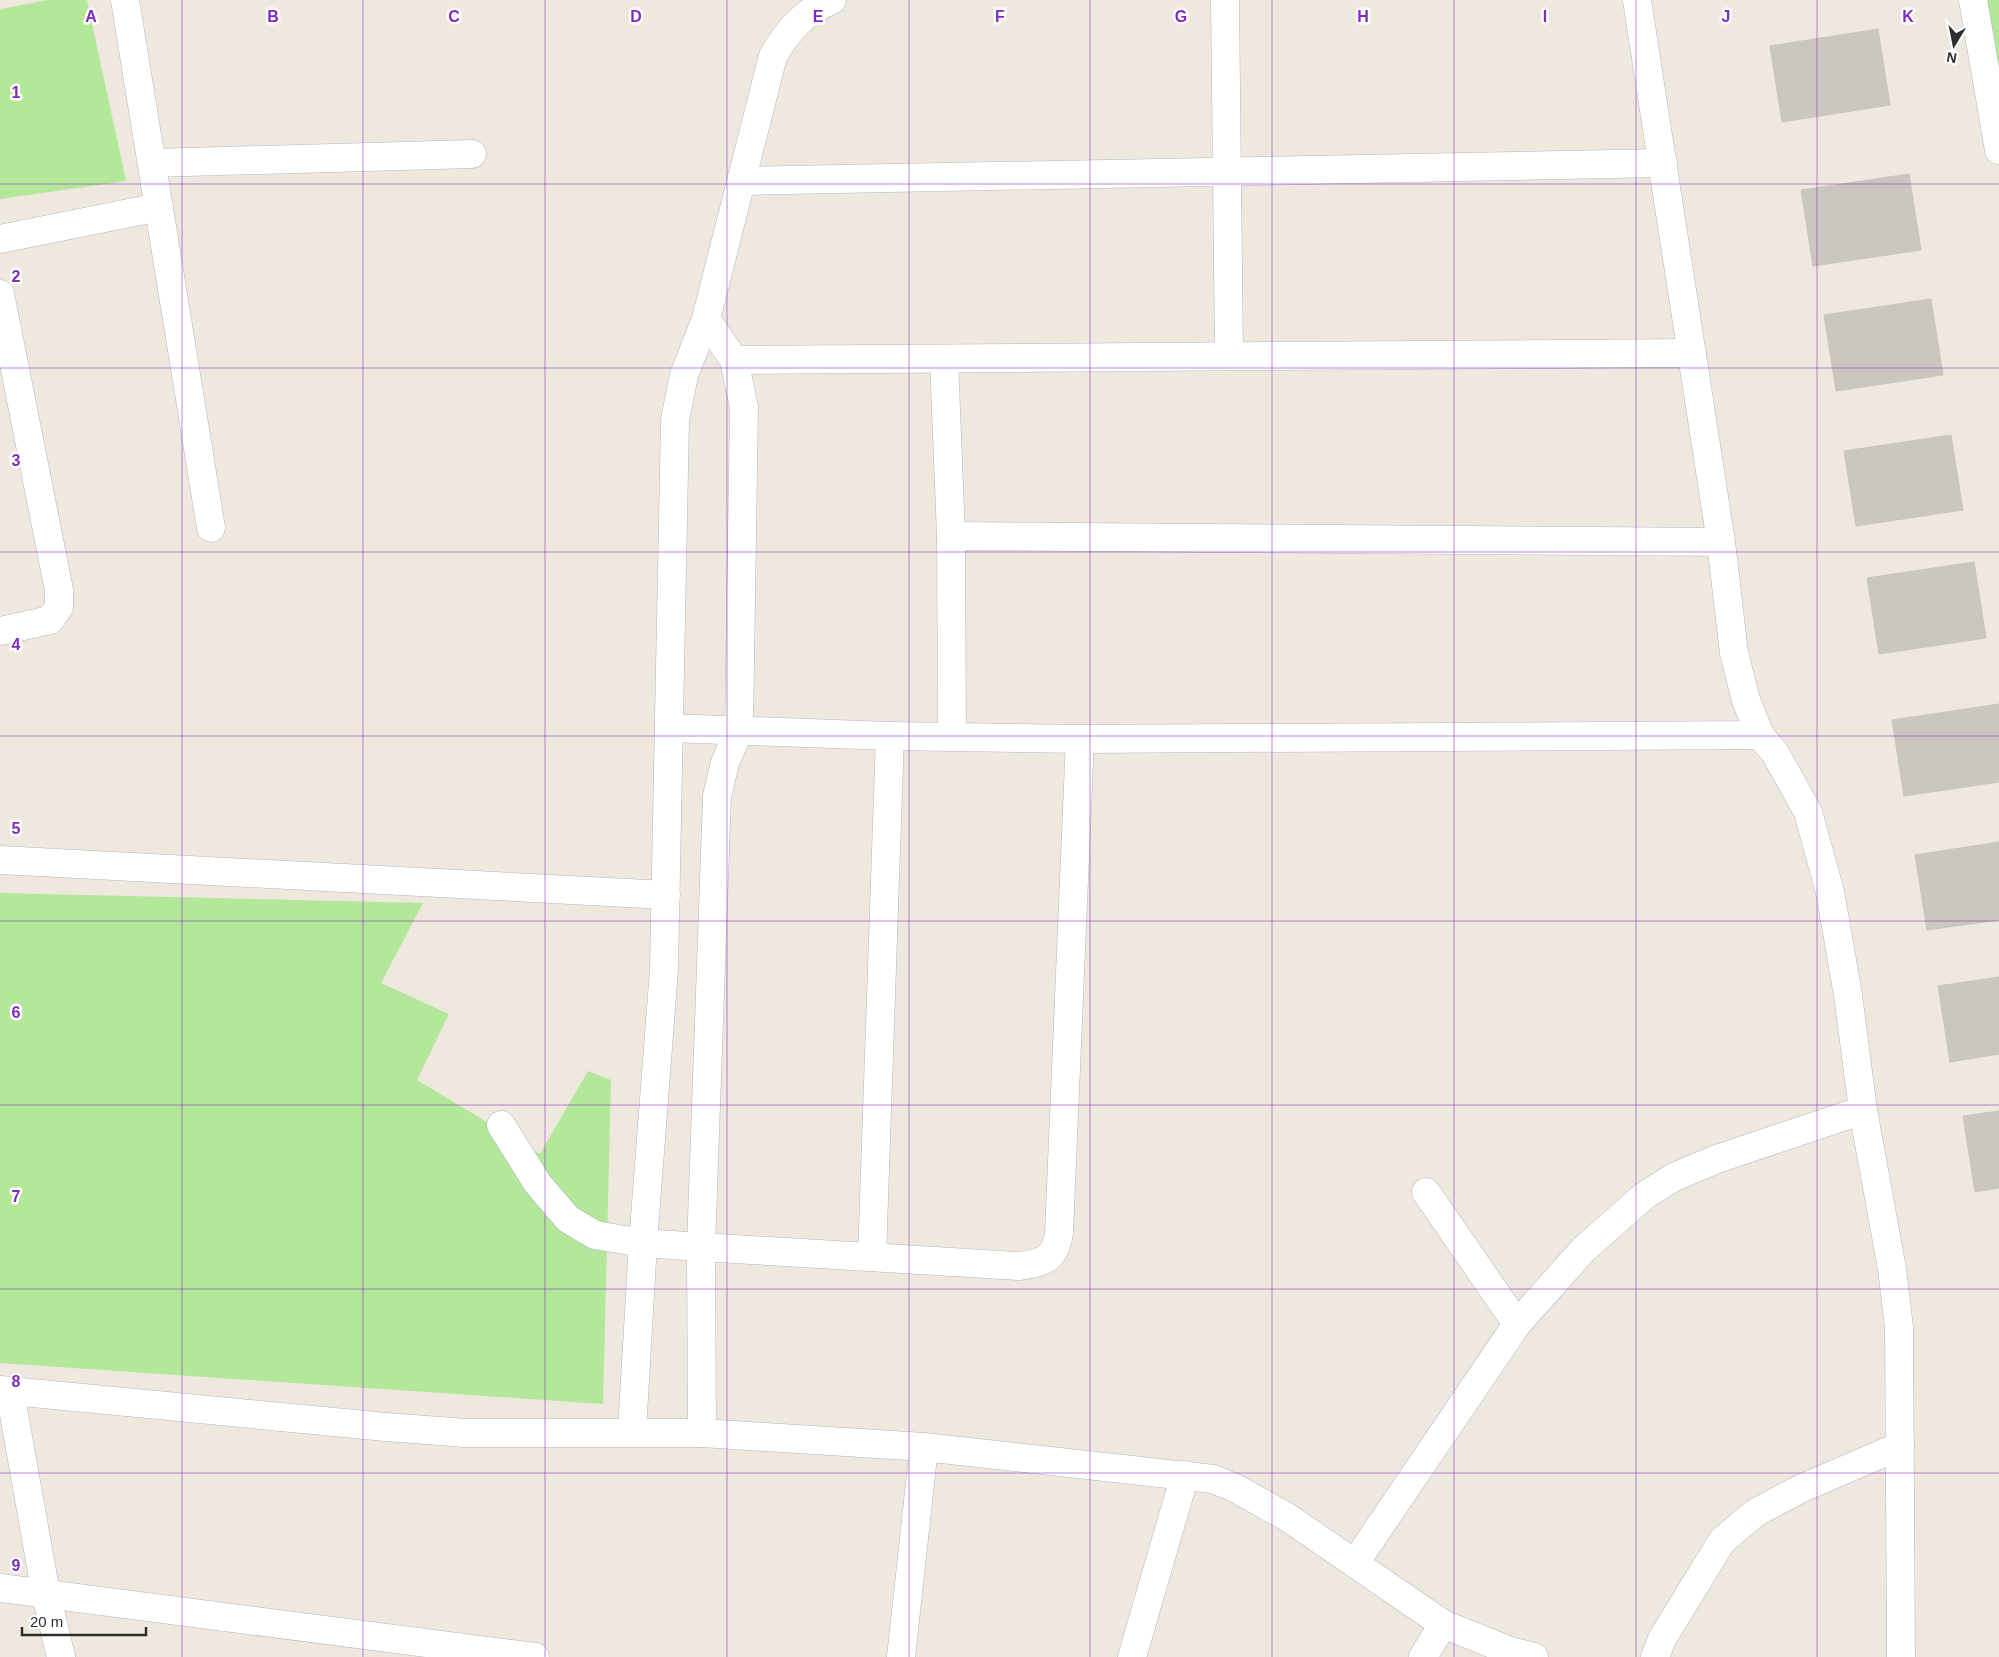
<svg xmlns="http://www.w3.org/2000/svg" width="1999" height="1657" viewBox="0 0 1999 1657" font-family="Arial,sans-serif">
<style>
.green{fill:#b3e79a}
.building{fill:#cbc6be;stroke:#cbc4b8}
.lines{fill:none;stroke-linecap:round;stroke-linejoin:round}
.minor-casing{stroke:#b3b5c1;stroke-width:29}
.minor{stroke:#fff;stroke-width:28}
.grid{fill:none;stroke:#7b2cbf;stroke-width:1;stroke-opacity:0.55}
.grid-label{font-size:16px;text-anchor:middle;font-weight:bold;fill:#7b2cbf;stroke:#fff;stroke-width:5;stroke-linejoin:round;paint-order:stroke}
</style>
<rect width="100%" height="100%" fill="#efe8df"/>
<g class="green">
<polygon points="48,0 87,0 126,181 0,199 0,9"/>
<polygon points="1987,0 1999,0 1999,69"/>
<polygon points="0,893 423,903 381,983 449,1014 417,1080 540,1154 588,1071 611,1080 603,1404 0,1363"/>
</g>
<g class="building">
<polygon points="1878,29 1890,105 1782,122 1770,46"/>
<polygon points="1909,174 1921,250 1813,266 1801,190"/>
<polygon points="1931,299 1943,375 1836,391 1824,315"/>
<polygon points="1951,435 1963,510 1856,526 1844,451"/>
<polygon points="1974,562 1986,638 1879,654 1867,578"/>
<polygon points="1999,704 1999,782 1904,796 1892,720"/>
<polygon points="1999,842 1999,920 1927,930 1915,855"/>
<polygon points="1999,977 1999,1054 1950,1062 1938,986"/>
<polygon points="1999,1111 1999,1188 1975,1192 1963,1116"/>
</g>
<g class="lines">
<g class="minor-casing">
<g id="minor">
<polyline points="125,0 211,528"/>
<polyline points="1225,0 1229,355"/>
<polyline points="1637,0 1721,542 1734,653 1746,700 1760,735 1775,753 1808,812 1830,892 1848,995 1863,1110 1892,1269 1899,1327 1901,1657"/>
<polyline points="1973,0 1999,150"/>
<polyline points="152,163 472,154"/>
<polyline points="741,181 1663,163"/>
<polyline points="0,239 159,207"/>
<polyline points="0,294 59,590 59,607 50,620 0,631"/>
<polyline points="944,359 951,536 952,736"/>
<polyline points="734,360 1692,353"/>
<polyline points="951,536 1721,542"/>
<polyline points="669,728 890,736 1080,739 1760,735"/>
<polyline points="0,860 666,895"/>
<path d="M501 1125 538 1184 568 1219 595 1235 643 1243 701 1247 1019 1266C1044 1263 1055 1259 1059 1233L1080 739"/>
<polyline points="1426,1192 1517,1324"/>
<polyline points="872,1257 890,736"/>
<polyline points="0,1390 386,1427 466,1433 702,1433 924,1447 1213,1479 1235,1488 1287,1517 1443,1624 1510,1651 1534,1657"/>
<polyline points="10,1392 46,1594 61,1657"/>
<path d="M632 1431 643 1243 664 969 675 420 684 375 706 319 773 56C788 30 804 12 832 0"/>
<polyline points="702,1433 701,1247 717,796 725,763 739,730 744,407 734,360 706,319"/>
<polyline points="1355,1563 1517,1324 1583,1250 1644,1196 1674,1177 1717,1159 1863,1110"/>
<polyline points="0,1588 535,1657"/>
<polyline points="901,1657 924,1447"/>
<polyline points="1132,1657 1185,1475"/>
<polyline points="1423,1657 1443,1624"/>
<polyline points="1655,1657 1662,1639 1722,1541 1755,1513 1800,1489 1900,1446"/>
</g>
</g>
<use href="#minor" class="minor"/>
</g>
<path class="grid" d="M182 0V1657M363 0V1657M545 0V1657M727 0V1657M909 0V1657M1090 0V1657M1272 0V1657M1454 0V1657M1636 0V1657M1817 0V1657M0 184H1999M0 368H1999M0 552H1999M0 736H1999M0 921H1999M0 1105H1999M0 1289H1999M0 1473H1999"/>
<g class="grid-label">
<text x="91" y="22">A</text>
<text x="273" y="22">B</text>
<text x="454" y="22">C</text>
<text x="636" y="22">D</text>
<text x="818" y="22">E</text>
<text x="1000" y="22">F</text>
<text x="1181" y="22">G</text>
<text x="1363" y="22">H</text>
<text x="1545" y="22">I</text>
<text x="1726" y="22">J</text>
<text x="1908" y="22">K</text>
<text x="16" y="98">1</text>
<text x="16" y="282">2</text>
<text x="16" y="466">3</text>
<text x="16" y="650">4</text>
<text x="16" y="834">5</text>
<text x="16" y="1018">6</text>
<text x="16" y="1202">7</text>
<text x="16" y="1387">8</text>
<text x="16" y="1571">9</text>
</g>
<g transform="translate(1954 45) rotate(190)" stroke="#ffffff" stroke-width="4" paint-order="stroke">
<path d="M0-4L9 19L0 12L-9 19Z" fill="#2d2d2d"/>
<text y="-8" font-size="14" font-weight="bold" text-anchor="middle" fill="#2d2d2d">N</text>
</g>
<path d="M22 1627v8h124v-8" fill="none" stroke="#2d2d2d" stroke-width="2.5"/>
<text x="30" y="1627" font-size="15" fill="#2d2d2d" stroke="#ffffff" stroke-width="4" paint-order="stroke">20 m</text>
</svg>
